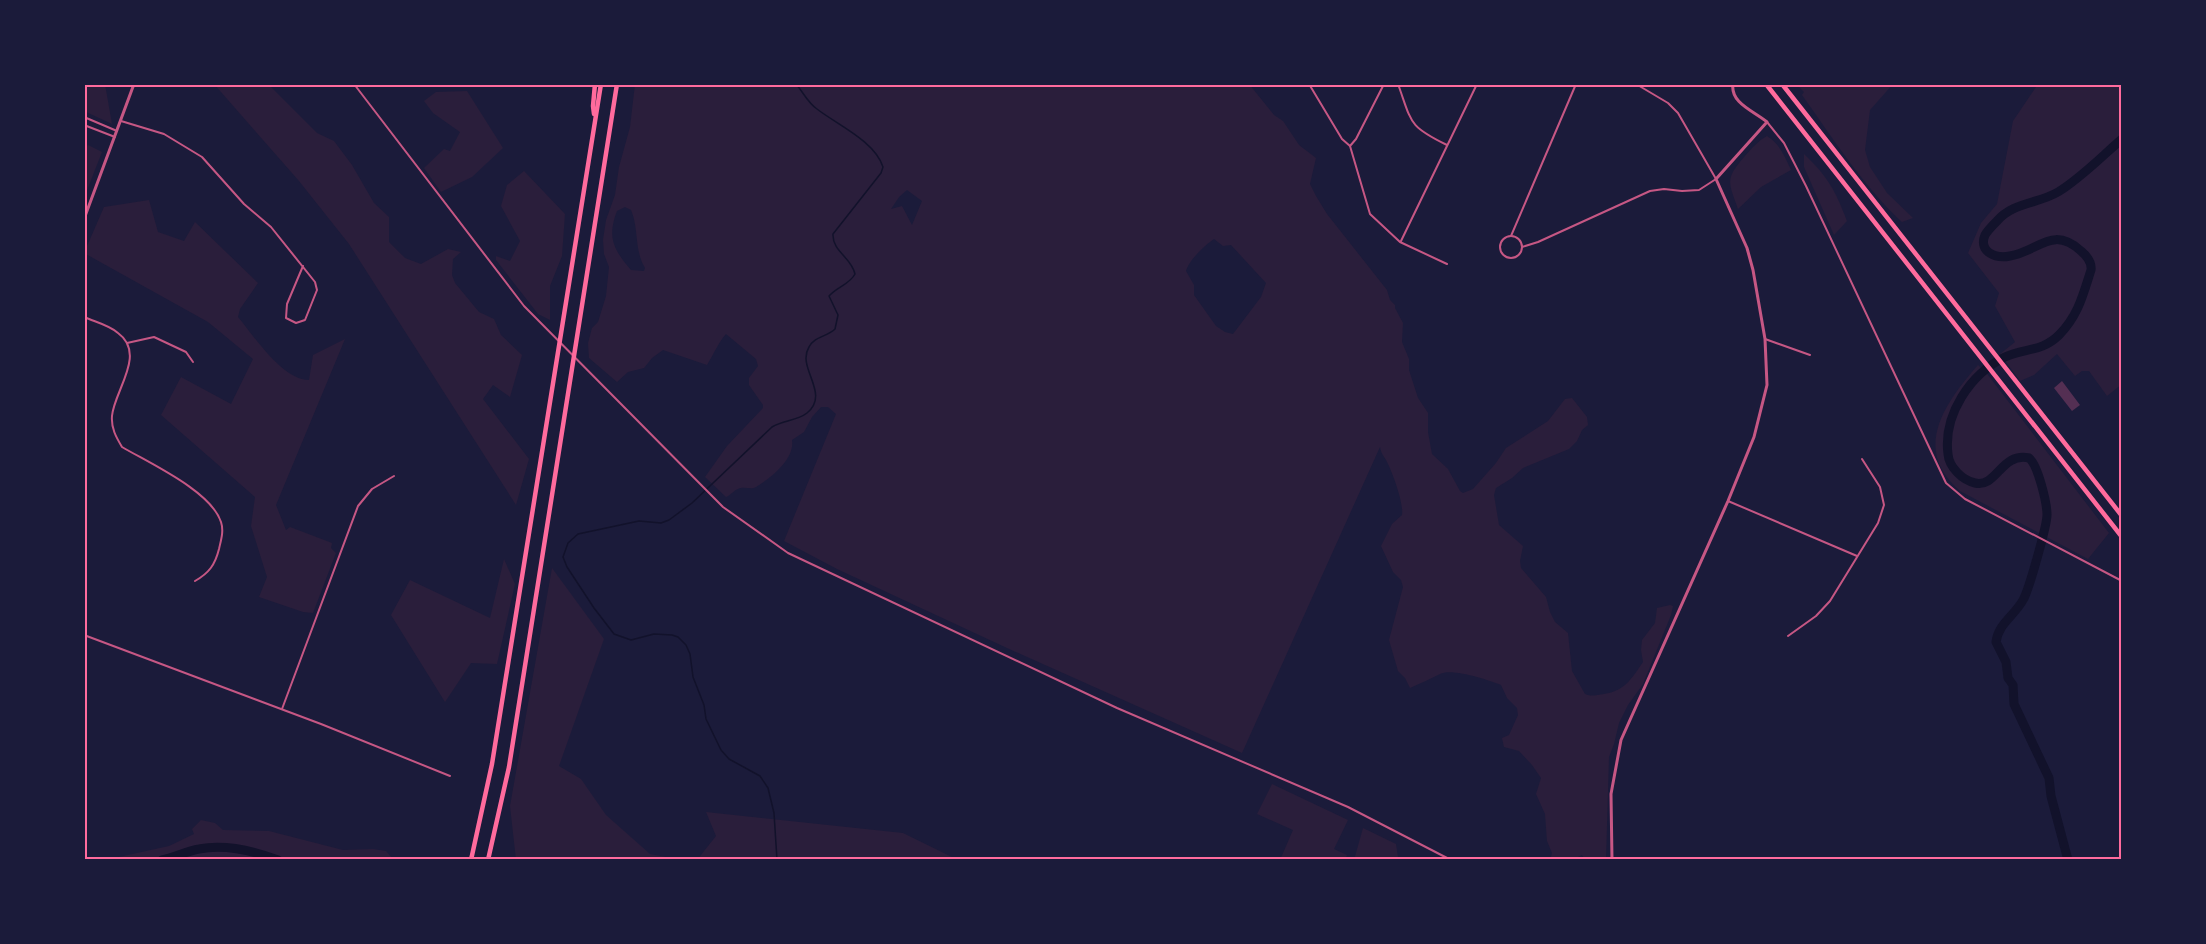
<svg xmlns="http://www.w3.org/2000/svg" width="2206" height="944" viewBox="0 0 2206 944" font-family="Helvetica,sans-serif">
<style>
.green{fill:#2a1e3b;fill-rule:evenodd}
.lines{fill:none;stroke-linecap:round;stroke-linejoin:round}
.stream{stroke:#12122b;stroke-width:1.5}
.river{stroke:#12122b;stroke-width:9}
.building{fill:#542f53}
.minor{stroke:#c65784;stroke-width:2}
.tertiary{stroke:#c65784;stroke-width:3}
.trunk{stroke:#ff6b9d;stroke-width:4.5}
.motorway{stroke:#ff6b9d;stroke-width:4.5}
.neatline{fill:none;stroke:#ff6b9d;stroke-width:2}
</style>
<rect width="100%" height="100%" fill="#1b1b3a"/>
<g class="green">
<polygon points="84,84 105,84 112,124 84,111"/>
<polygon points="214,84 268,84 317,133 334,141 352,165 374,203 389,217 389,242 405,258 421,264 448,249 461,252 453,259 452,275 455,283 479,312 494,319 501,335 522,355 510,397 493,385 483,399 529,459 516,505 349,244 299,181"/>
<path d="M635 84H1249L1274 115 1283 121 1299 145 1316 158 1310 184 1316 196 1327 214 1387 290 1390 300 1395 305V308L1403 323 1402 342 1409 359V370L1418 398 1428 413V432L1432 454 1448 469 1460 491 1463 493 1473 489 1496 463 1506 448 1548 421 1565 399 1572 398 1587 417 1588 425 1582 430 1577 441 1569 449 1523 468 1512 478 1496 488 1494 495 1499 525 1523 546 1520 561 1521 568 1546 597 1550 612 1555 622 1568 633 1572 671 1585 694C1592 697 1596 695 1604 694 1625 691 1632 678 1643 662L1641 650 1642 640 1655 623 1657 608 1670 605 1673 606 1671 615 1643 684 1628 705 1619 723 1614 744 1609 757 1606 860H1585L1582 855 1572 860H1550L1552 853 1547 841 1545 814 1536 794 1541 778 1532 765 1519 751 1504 747 1502 738 1509 735 1518 715 1517 708 1507 698 1501 685C1488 680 1452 668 1440 674 1430 679 1419 684 1410 688L1405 678 1398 671 1389 640 1403 587 1401 580 1393 572 1381 546 1392 524 1402 515C1404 503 1392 471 1386 460 1383 455 1381 453 1380 447L1242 753 1007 648 837 569 784 541 836 414 828 407H821L812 417 804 432 792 440C795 459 771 478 756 487 751 490 744 486 738 489 733 491 731 495 726 497L705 477 727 446 763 408V405L749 385V378L758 366 756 359 726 334C720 340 712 357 707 365L663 350 652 358 644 368 628 372 617 382 589 358 588 343 592 328 598 322 606 296 609 267 604 254 603 240 606 220 615 195 619 167 630 127ZM907 190 922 201 912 225 902 206 891 209 899 197ZM625 207 631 210C639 228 634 250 645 268L644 271 631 270C613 249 607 237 617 211ZM1214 239 1223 246 1231 245 1266 283 1261 297 1233 334 1225 332 1216 326 1194 295V285L1186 271C1189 260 1205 245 1214 239Z"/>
<path d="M1796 84H1893L1870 110 1865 150 1870 167 1887 193 1913 218 1902 222C1864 187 1832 137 1802 95L1804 92Z"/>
<polygon points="2038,84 2122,84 2122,384 2107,396 2089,371 2082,371 2075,376 2057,354 2034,375 2020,381 2000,354 2015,342 1995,306 1999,293 1968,253 1981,223 1997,204 2013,121"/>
<polygon points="467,91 503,148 472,177 441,192 424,168 444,149 450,151 460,132 433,113 424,101 436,92"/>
<path d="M1767 136C1780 144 1785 157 1791 170L1761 187 1738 209C1728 181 1725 179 1745 156 1752 148 1758 141 1767 136Z"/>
<polygon points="88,145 102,152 84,198 84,150"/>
<path d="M1804 154C1828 177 1835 190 1847 221L1834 235 1804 167Z"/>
<polygon points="524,171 565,214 562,256 550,286 550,320 538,314 496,260 496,256 510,261 520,241 501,206 507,185"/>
<path d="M149 200 158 232 184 241 195 222 258 283 240 309 238 317C254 336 282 380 309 380L313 355 345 339 276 505 286 530 290 527 332 543 331 548 336 553 313 613 303 612 259 597 267 577 251 526 255 497 161 415 181 377 231 404 253 359 208 322 84 253 104 207Z"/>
<path d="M1978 365 1988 375 2109 533 2088 559 1960 491C1911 449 1945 403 1978 365Z"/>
<polygon points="504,559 515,584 497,664 471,663 445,702 391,615 410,580 490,618"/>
<polygon points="552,568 604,639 559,766 581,779 606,815 650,854 682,860 516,860 510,806"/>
<polygon points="1272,784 1348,820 1334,849 1347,855 1345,860 1280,860 1293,830 1257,814"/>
<polygon points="706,812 903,833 958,860 697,860 716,836"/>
<polygon points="201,820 215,823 223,830 269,831 343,850 373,849 386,851 394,860 105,860 169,846 194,834 192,829"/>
<polygon points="1363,828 1396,844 1398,857 1400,860 1354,860"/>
</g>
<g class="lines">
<path class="stream" d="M777 860 774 813 768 788 760 776 729 759 721 750 706 719 704 705 693 677 690 654 686 645 678 637 672 635 654 634 631 640 614 634 594 608 567 567 563 557 568 543 578 534 639 521 661 523 669 520 692 503 772 427C783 420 797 421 807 413 831 393 796 368 809 347 815 336 827 337 835 329L838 315 829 296C837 287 850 284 855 274 852 258 832 251 833 234L881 173 883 167C875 141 836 124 817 109 808 103 803 92 796 84"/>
<g class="river">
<path d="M162 860C175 857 187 851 199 849 225 844 254 851 278 860"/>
<path d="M2068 860 2051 796 2049 778 2014 704 2013 685 2008 678 2006 662 1996 642C1998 624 2015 615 2023 600 2029 590 2047 525 2047 515 2047 503 2038 465 2029 458 2001 452 1997 488 1975 483 1962 480 1949 467 1948 454 1943 415 1970 374 2005 357 2024 348 2042 352 2059 335 2078 316 2083 295 2091 270 2092 262 2087 256 2081 251 2052 225 2039 251 2010 256 1996 259 1978 252 1985 235 1988 230 1993 225 1997 221 2013 202 2038 204 2058 192 2081 178 2102 156 2122 139"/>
</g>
</g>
<polygon class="building" points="2062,381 2080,405 2072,411 2054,388"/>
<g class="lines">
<g class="minor">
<polyline points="354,84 524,306 723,507 788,553 1117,708 1348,807 1451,860"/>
<polyline points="1309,84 1342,139 1350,146 1370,214 1400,242 1447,264"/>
<path d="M1398 84C1412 123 1408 126 1447 145"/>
<polyline points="84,117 117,131"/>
<polyline points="121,121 164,134 202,157 244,204 271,227 315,282 317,290 305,320 296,323 286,318 287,304 303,266"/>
<polyline points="1767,122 1784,143 1806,186 1946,483 1965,499 2122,581"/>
<polyline points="84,125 115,137"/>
<polyline points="1350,146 1356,139 1384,84"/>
<circle cx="1511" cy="247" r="11"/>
<polyline points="1511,236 1576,84"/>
<polyline points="1401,241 1477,84"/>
<polyline points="1522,247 1538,242 1650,191 1664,189 1682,191 1699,190 1716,179 1678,113 1668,103 1636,84"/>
<path d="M84 317C95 322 109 325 118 333 147 354 114 391 112 416 111 428 116 437 122 447 149 463 211 491 221 522 224 531 221 540 219 549 215 565 209 573 195 581"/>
<polyline points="1765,339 1810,355"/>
<polyline points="127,343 154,337 186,352 193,362"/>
<polyline points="1728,501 1857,556"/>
<polyline points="84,635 321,724 450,776"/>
<polyline points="1788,636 1816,616 1830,601 1878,523 1884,505 1880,487 1862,459"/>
<polyline points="282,709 358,506 372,489 394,476"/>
</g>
<g class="tertiary">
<polyline points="84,219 134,84"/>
<path d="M1612 860 1611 794 1621 740 1728 501 1754 437 1767 385 1765 339 1753 270 1747 248 1716 179 1767 122C1754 111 1730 103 1733 84"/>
</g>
<g class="trunk">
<polyline points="1766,84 2122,537"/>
<polyline points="1782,84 2122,516"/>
</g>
<g class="motorway">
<polyline points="594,114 593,106 595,84"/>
<polyline points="471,860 492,764 601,84"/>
<polyline points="488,860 509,767 617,84"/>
</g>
</g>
<rect width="2206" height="944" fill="none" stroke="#1b1b3a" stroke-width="171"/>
<rect x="86" y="86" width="2034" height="772" class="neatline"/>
</svg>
